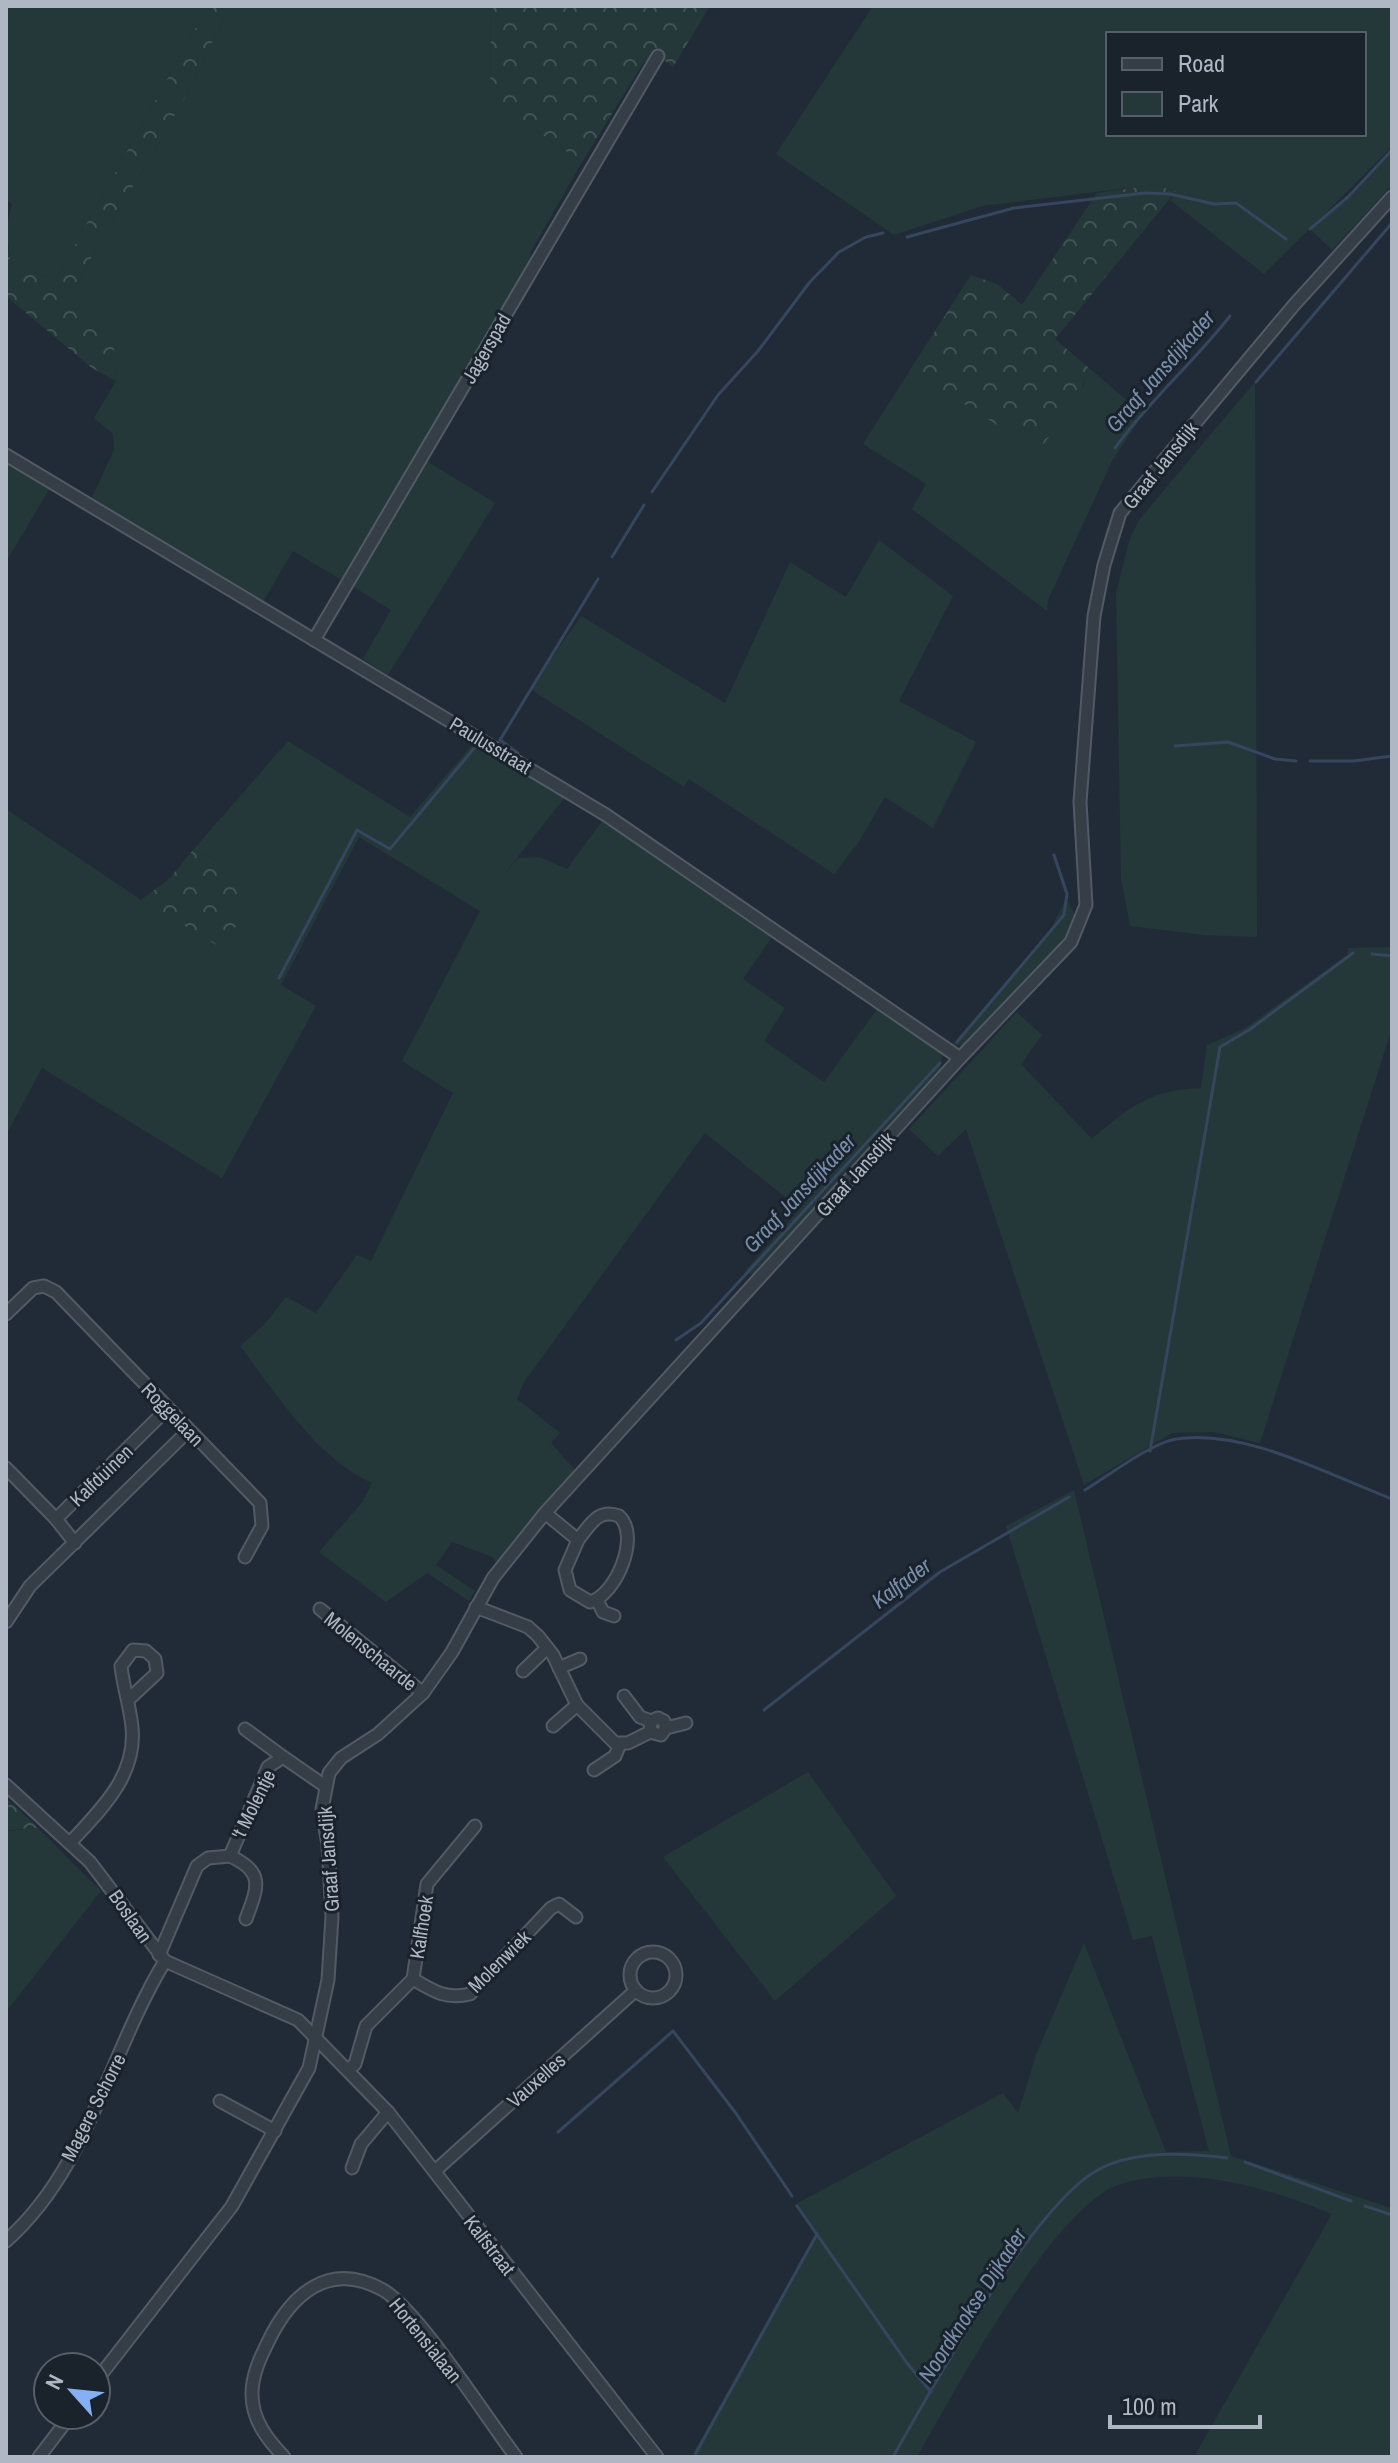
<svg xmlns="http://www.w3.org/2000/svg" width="1398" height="2463" viewBox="0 0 1398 2463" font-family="'Archivo Narrow',sans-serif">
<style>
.green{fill:#243839;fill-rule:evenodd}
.forest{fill:url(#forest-crowns)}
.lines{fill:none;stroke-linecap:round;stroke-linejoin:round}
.stream{stroke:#35465e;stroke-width:3}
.street-casing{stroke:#525a65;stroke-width:15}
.street{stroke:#353d47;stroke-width:11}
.labels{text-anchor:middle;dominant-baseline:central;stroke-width:6;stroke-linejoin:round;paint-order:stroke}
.street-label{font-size:20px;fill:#afb7c4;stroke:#1a222c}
.water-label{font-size:22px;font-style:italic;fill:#788eab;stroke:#1a222c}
</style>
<defs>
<pattern id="forest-crowns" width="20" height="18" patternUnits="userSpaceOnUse" patternTransform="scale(2)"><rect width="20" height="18" fill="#243839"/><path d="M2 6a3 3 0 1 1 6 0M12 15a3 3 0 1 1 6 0" fill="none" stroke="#415354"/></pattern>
</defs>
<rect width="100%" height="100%" fill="#212b37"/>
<g class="green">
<polygon points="6,6 208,6 55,281 11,263 6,229 12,204 6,200"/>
<polygon points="230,6 491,6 490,99 582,162 530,253 531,259 510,298 345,582 293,551 258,610 87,508 114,450 113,434 94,418 116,381 114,347 68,298 186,96"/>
<path d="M873 6H1392V147L1264 274 1170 200 1176 191 1153 185 982 206 894 235 776 154ZM1108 34H1364V134H1108Z"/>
<polygon points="1392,152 1392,185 1332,250 1311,230 1349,198"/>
<polygon points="1089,368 1143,414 1112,461 1048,600 1047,611 912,509 926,484 863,444 910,370 957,398 1083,386"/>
<polygon points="1255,382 1257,937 1204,935 1130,926 1121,878 1116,594 1130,538 1139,520"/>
<polygon points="6,459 51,486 6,562"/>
<polygon points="425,460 495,503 388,675 363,659 391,610 352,586"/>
<polygon points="879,540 953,596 899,701 976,742 933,828 885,797 858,843 834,874 689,779 684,787 530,689 581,616 725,703 790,562 846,597"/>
<path d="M288 741 410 817 474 743 566 796 501 878 518 858 539 857 567 869 603 820 774 934 743 979 785 1008 764 1041 824 1082 880 1005 942 1050 941 1074 753 1275 744 1272 800 1209 705 1133 524 1382 517 1399 560 1433 551 1443 576 1471 496 1563 493 1557 452 1542 436 1565 475 1591 469 1601 427 1573 386 1602 319 1552 363 1501 372 1483C315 1457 277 1394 240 1346L264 1325 286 1297 316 1313 357 1255 371 1261 453 1093 402 1061 480 911 359 837 281 985 316 1006 222 1178 42 1068 6 1135V809L141 900 218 946 219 861 193 850Z"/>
<polygon points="1066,898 1075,915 1066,939 969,1044 951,1046 1051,929"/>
<path d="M1392 947V1028L1260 1443 1214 1432 1172 1433 1084 1485 966 1129 938 1156 909 1129 1017 1012 1042 1035 1021 1064 1092 1139C1130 1106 1150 1090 1201 1088L1207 1045 1244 1029 1347 955 1348 948Z"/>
<path d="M1074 1490 1231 2156 1392 2208V2457H1194L1332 2214C1268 2188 1193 2165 1124 2183 1056 2200 953 2394 917 2457H691L816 2234 794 2205 1003 2093 1018 2113 1036 2055 1084 1943 1166 2152 1209 2151 1152 1936 1133 1940 1006 1526Z"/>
<polygon points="808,1772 896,1896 775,2001 663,1857"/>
<polygon points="38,1828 101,1891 6,2012 6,1831"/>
</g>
<g class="forest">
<polygon points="208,6 230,6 186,96 68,298 114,346 116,381 92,368 6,296 6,240 11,263 55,281"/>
<polygon points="491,6 710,6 673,67 656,54 643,63 582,162 490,99"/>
<path d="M1153 185 1176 191 1055 339 1089 368C1079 400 1059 425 1038 451L910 370 971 275 997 284 1022 305 1097 193Z"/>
<polygon points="193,850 219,861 247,887 241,921 218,946 141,900 169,879"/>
<polygon points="6,1798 38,1828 6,1830"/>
</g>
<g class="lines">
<g class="stream">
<polyline points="1310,229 1348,197 1392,150"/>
<polyline points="907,237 1014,208 1145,193 1170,194 1214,204 1236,203 1286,239"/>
<polyline points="1256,382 1392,223"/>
<path d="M1115 448C1149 401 1194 362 1230 316"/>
<polyline points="652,492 718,395 758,351 809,283 839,252 866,237 883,233"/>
<polyline points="612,557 644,505"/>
<polyline points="1175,746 1228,742 1275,759 1296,761"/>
<polyline points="518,753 500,740 598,579"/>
<polyline points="1310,761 1354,761 1392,756"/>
<polyline points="1372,954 1392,956"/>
<polyline points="279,978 357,830 390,849 476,746 509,765"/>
<polyline points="957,1042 1064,915 1067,894 1054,855"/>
<polyline points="676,1340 701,1323 940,1063"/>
<polyline points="1150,1451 1220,1047 1249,1030 1353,953"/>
<path d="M1085 1490C1108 1476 1151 1443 1176 1439 1244 1428 1329 1475 1392 1499"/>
<polyline points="764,1710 940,1572 1069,1497"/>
<polyline points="558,2132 673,2031 735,2112 792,2196"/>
<polyline points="1245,2162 1351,2201"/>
<polyline points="797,2206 907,2363 931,2392"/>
<polyline points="1365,2206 1392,2215"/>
<polyline points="696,2453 817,2234"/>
<path d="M893 2457C931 2389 1033 2207 1096 2171 1131 2150 1188 2153 1227 2158"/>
</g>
<g class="street-casing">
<g id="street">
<polyline points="6,455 606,815 960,1058"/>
<polyline points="314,640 658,56"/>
<polyline points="6,1314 33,1288 44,1286 56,1292 260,1503 262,1526 245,1557"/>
<polyline points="6,1468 56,1519"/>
<path d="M545 1513 578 1540 565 1570 570 1590 590 1602C616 1595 641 1536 619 1516 598 1508 590 1525 578 1540"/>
<polyline points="75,1543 56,1519 167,1409"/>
<polyline points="597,1600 603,1612 614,1616"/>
<polyline points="476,1607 528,1627 538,1636 553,1655 577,1705 615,1743 628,1743 650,1732 661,1735 666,1728 664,1721 658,1718 651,1721 650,1732"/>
<polyline points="320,1609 423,1693"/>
<polyline points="6,1622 30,1586 188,1431"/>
<polyline points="559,1668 580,1659"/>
<polyline points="523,1671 547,1648"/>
<polyline points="624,1696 640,1717 651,1721"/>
<polyline points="553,1726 577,1705"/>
<polyline points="666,1728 686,1723"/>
<polyline points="245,1729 283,1757"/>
<polyline points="594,1770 615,1756 620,1744"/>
<polyline points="6,1785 90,1862 165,1961 298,2020 388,2112 657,2457"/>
<path d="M70 1843C101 1809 137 1776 132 1727 130 1706 123 1686 121 1666L133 1650 146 1651 155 1659 157 1673 128 1700"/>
<path d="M246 1919C258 1887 265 1872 230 1856L268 1767 283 1757 325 1786"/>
<circle cx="653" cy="1975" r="23"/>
<polyline points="159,1955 197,1866 208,1858 230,1856"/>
<path d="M413 1979C433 1991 446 2000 470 1994L551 1908 559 1904 576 1917"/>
<polyline points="349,2069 355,2064 366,2026 413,1979 427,1884 475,1826"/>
<polyline points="220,2101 275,2131"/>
<polyline points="352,2168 361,2144 388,2112"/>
<polyline points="435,2171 636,1990"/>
<path d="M6 2241C88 2169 110 2051 165 1961"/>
<polyline points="96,2381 232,2206 309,2068 328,1980 332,1917 328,1845 322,1809 329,1773 341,1758 378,1734 423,1693 452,1652 493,1578 545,1513 960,1058 1071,942 1086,905 1080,802 1094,616 1104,565 1120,513 1294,305 1392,197"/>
<polyline points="39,2457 71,2415"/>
<path d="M284 2457C267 2439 252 2420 252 2394 252 2375 260 2358 268 2342 291 2294 329 2260 383 2290 418 2310 488 2420 516 2457"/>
</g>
</g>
<use href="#street" class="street"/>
</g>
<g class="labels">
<g class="street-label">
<text transform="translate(486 348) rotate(-60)">Jagerspad</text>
<text transform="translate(1160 465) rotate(-51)">Graaf Jansdijk</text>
<text transform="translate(491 745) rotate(31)">Paulusstraat</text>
<text transform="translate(855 1174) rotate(-48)">Graaf Jansdijk</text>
<text transform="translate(173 1414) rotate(46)">Roggelaan</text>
<text transform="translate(101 1475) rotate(-44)">Kalfduinen</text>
<text transform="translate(371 1651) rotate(39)">Molenschaarde</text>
<text transform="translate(253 1804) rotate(-64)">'t Molentje</text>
<text transform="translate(328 1859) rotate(-94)">Graaf Jansdijk</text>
<text transform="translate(131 1916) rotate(55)">Boslaan</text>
<text transform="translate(421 1927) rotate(-81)">Kalfhoek</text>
<text transform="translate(499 1961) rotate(-45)">Molenwiek</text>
<text transform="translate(536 2080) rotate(-42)">Vauxelles</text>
<text transform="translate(93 2107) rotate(-63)">Magere Schorre</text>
<text transform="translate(490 2245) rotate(52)">Kalfstraat</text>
<text transform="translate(426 2340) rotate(51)">Hortensialaan</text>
</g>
<g class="water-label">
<text transform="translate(1160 371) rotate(-49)">Graaf Jansdijkader</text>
<text transform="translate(799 1193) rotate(-47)">Graaf Jansdijkader</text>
<text transform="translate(901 1583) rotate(-37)">Kalfader</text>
<text transform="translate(972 2305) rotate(-57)">Noordknokse Dijkader</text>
</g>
</g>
<rect width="1398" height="2463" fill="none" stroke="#afb7c4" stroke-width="16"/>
<rect x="1106" y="32" width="260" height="104" fill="#1a222c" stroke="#565e69" stroke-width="2"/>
<rect x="1122" y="58" width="40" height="12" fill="#353d47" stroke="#565e69" stroke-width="2"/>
<text x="1178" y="72" font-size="24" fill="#afb7c4">Road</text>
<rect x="1122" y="92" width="40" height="24" fill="#243839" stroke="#565e69" stroke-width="2"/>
<text x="1178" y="112" font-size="24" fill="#afb7c4">Park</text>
<g transform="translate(72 2391) rotate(297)"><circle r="38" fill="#1a222c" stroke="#565e69" stroke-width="2"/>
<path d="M0-6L14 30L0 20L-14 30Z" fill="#85b0f3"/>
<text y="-12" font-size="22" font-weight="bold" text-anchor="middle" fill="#afb7c4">N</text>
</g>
<path d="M1110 2415v12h150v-12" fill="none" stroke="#afb7c4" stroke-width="4"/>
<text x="1122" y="2415" font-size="24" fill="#afb7c4" stroke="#1a222c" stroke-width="6" paint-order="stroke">100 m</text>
</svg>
